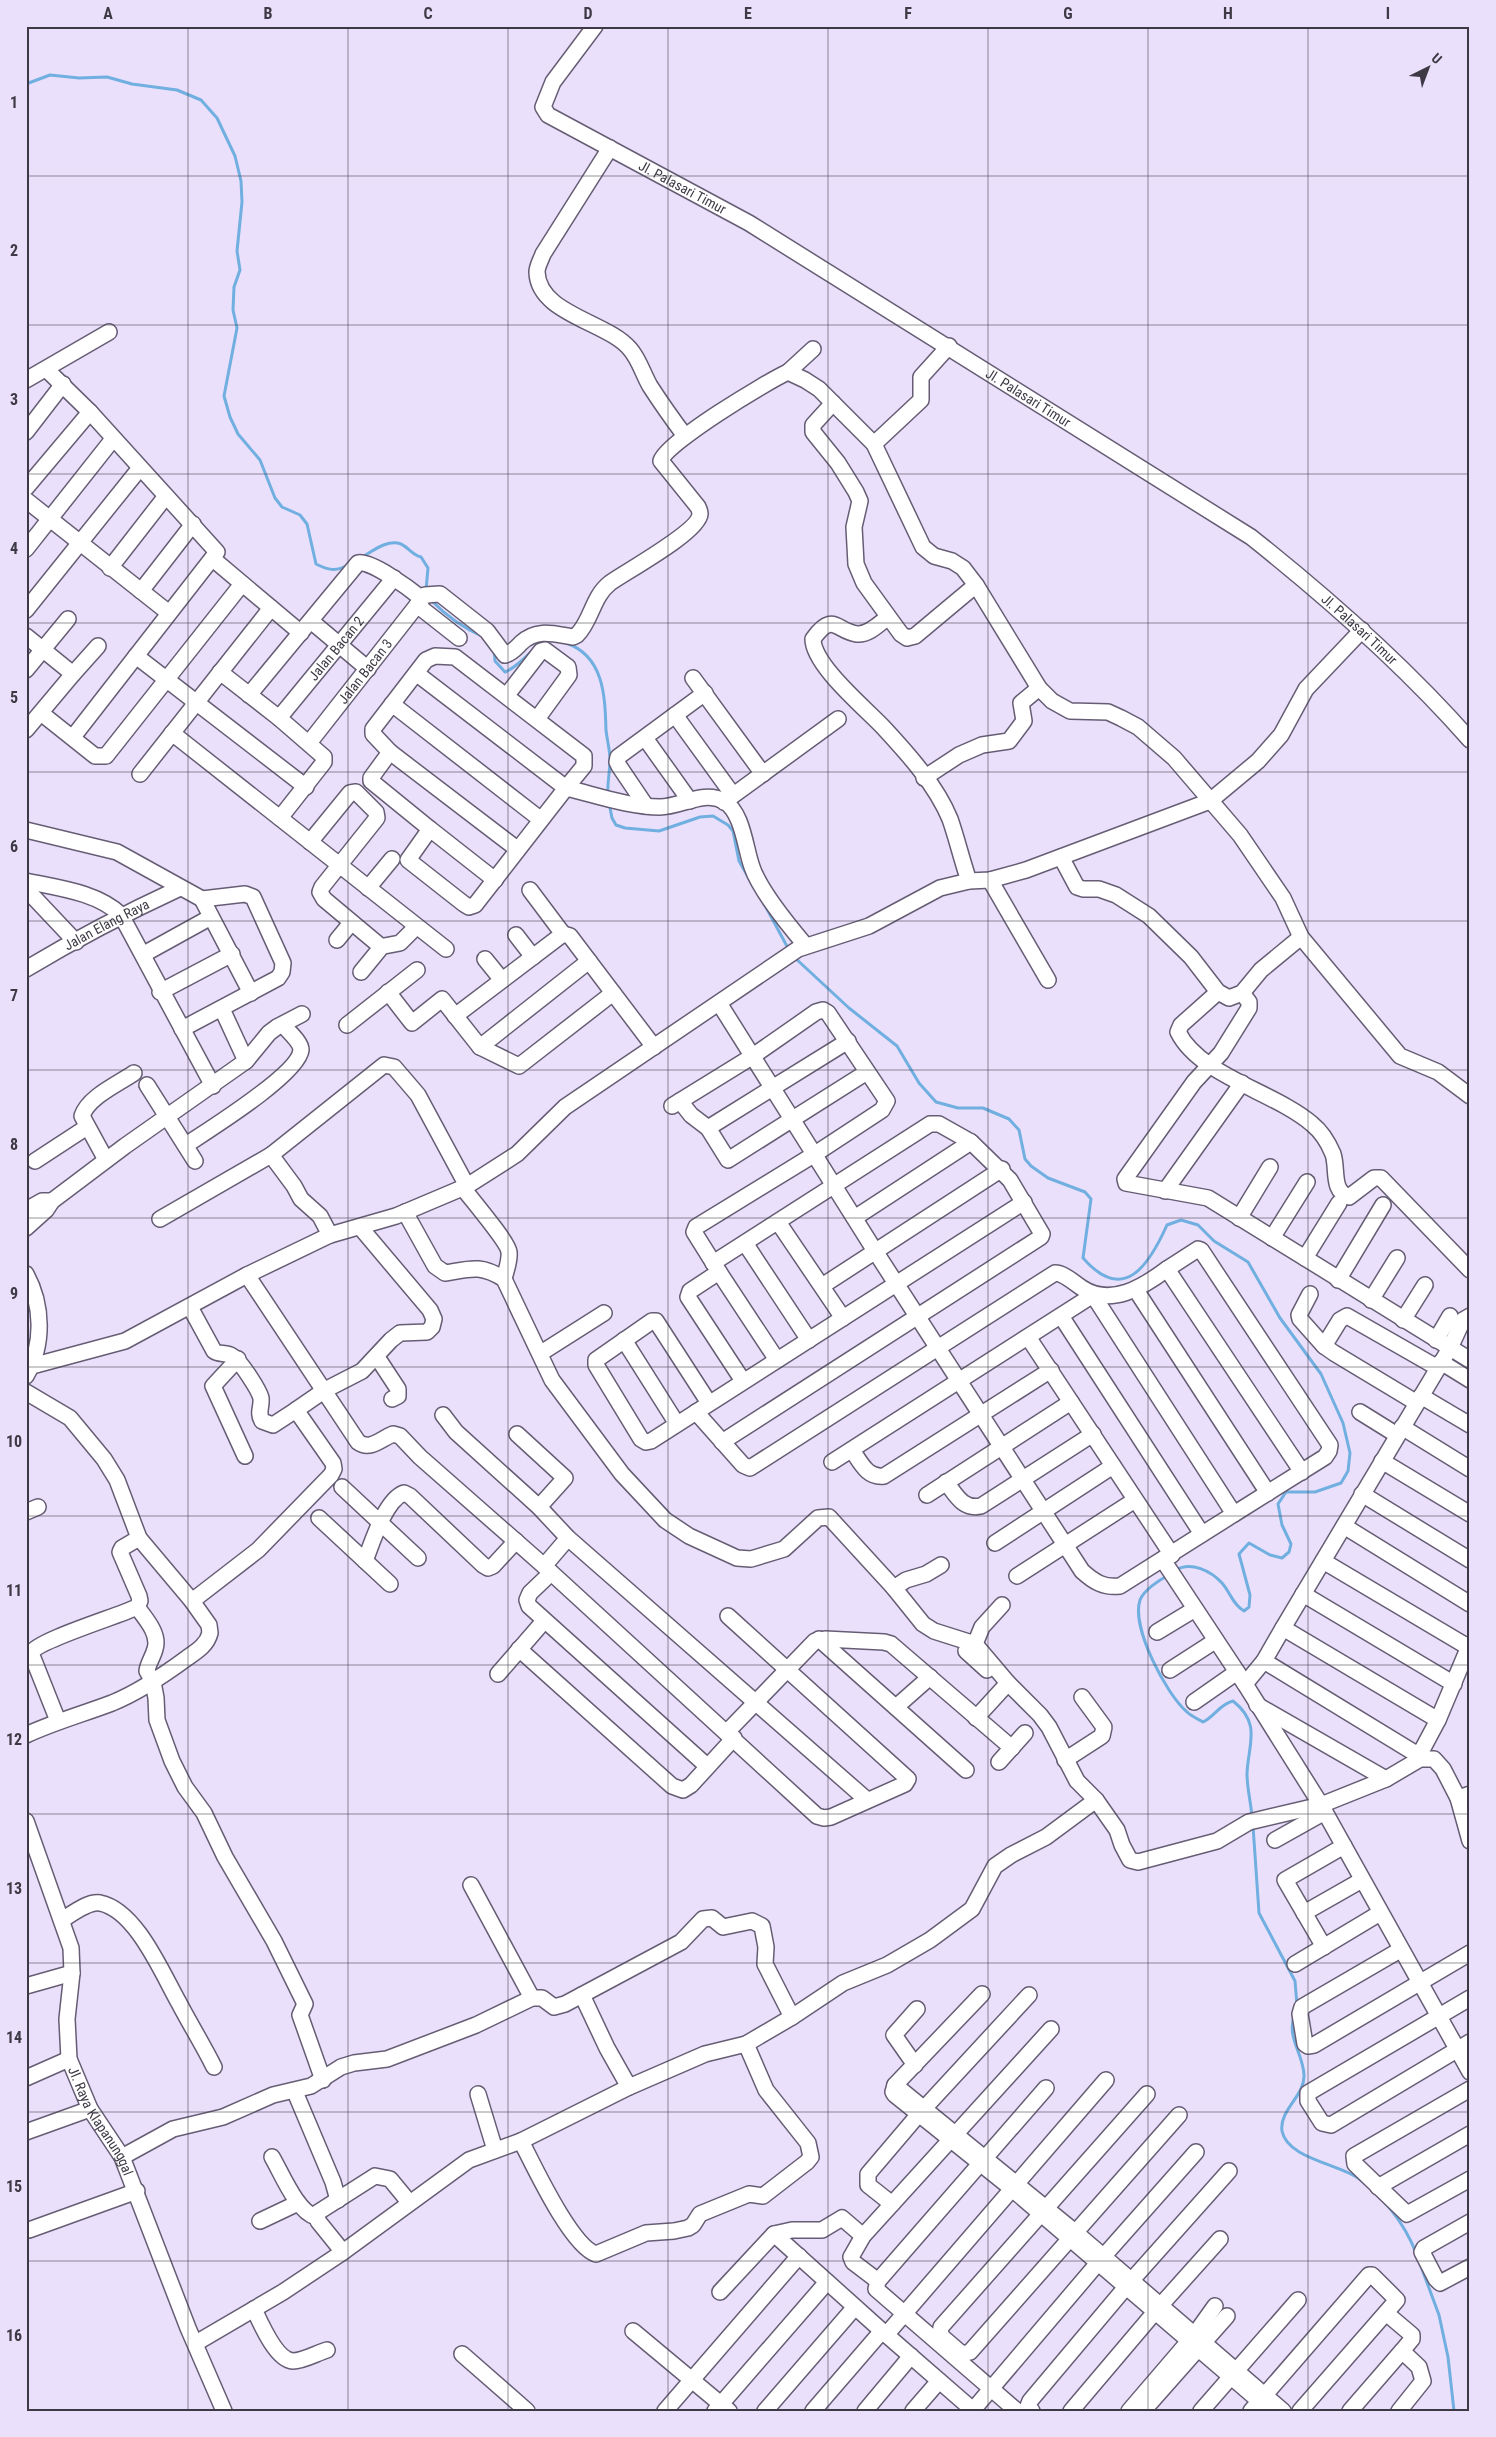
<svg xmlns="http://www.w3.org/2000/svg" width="1496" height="2437" viewBox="0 0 1496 2437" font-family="'Roboto Condensed',sans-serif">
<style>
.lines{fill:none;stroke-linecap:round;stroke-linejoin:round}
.stream{stroke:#70afe0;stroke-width:3}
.minor-casing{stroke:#665d74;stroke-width:18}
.minor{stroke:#fff;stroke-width:15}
.grid{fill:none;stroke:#3e3a45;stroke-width:1;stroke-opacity:0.55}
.labels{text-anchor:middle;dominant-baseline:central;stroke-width:4;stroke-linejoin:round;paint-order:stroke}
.street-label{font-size:14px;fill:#3e3a45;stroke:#eae0fb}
.neatline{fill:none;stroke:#3e3a45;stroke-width:2}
.grid-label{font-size:16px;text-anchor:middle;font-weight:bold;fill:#3e3a45}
</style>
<rect width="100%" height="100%" fill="#eae0fb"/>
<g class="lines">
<g class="stream">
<path d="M26 84 50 75 79 78 107 77 132 84 177 90 201 100 217 118 235 156 241 181 242 202 237 251 240 270 234 287 233 310 237 328 224 396 230 417 238 434 260 460 275 498 282 507 300 515 307 524 316 564C328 570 336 572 348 565"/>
<path d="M362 557C373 551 387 539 401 544 408 547 412 555 421 557L428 568 426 590"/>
<path d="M431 600C447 617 463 628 484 637"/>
<path d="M566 643C604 656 605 696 606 730 607 740 610 750 610 760 610 772 607 783 608 795"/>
<path d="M494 649 495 661 505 672C522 665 531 648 548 639"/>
<polyline points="609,803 612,818 616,825 625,828 659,831 700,817 713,816 728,825 733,831 739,861 751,882"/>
<polyline points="761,898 789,950"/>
<path d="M794 957 849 1008 897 1046 919 1083 936 1102 958 1108H983L1009 1119 1019 1130 1025 1159 1031 1166 1048 1178 1085 1192 1091 1199 1083 1258C1124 1305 1149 1265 1167 1225L1181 1220 1198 1225 1214 1241 1248 1262 1280 1318 1321 1374 1343 1423 1350 1453 1348 1471 1341 1483 1315 1492H1286L1278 1504 1282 1525 1291 1544 1289 1552 1282 1558 1270 1555 1249 1543 1239 1554 1250 1595 1249 1607 1244 1611C1233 1605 1230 1592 1222 1583 1211 1571 1191 1561 1176 1570"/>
<path d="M1169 1575C1159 1580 1144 1590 1140 1600 1131 1627 1166 1694 1187 1712 1191 1716 1198 1719 1203 1722 1215 1716 1220 1704 1233 1701 1262 1724 1248 1744 1247 1774 1247 1788 1251 1803 1252 1817"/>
<polyline points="1253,1826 1259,1913 1295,1981 1297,2005"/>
<path d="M1294 2016C1287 2039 1303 2053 1304 2075 1305 2096 1279 2110 1282 2131 1287 2158 1338 2164 1358 2178 1383 2196 1405 2224 1416 2253"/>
<polyline points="1419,2261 1439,2315 1448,2357 1454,2411"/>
</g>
<g class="minor-casing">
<g id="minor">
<path id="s1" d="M595 26 553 82 543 107 548 115 749 223 1251 537C1329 599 1404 665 1470 740"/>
<path d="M610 148 543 254C541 260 537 266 537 272 538 314 608 322 630 349 639 359 643 374 650 386 661 403 673 420 685 436"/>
<polyline points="46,369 90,412 217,552 73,737"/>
<polyline points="788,372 813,349"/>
<polyline points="26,380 109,332"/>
<polyline points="833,403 813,425 813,432 838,463 856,492 860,501 854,527 856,564 864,583 901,634 907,638 915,636 976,585"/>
<polyline points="26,432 63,384"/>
<polyline points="874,444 921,400 921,377 949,346"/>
<polyline points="26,488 90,412"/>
<polyline points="26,500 169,613"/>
<polyline points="26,549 113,439"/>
<polyline points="213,559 301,633"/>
<polyline points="110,568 166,496"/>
<polyline points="141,591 193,524"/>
<polyline points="417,605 459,638"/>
<polyline points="26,610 140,468"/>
<path d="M888 617C880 623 869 635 857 634 836 631 833 611 813 639 813 665 865 708 883 727 908 754 936 785 950 819 957 839 962 861 969 881"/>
<polyline points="311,621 368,669"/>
<polyline points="26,636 73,674 98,646"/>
<polyline points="136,656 306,787"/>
<polyline points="26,670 68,619"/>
<polyline points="220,672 279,718 324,757 324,762 280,818"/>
<path d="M416 673 566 788 584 766V756L455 657 435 656 426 660 373 729V734L390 752 371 778V781L430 829 408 860 464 904 469 907 475 905 566 788C596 795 629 807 660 807 681 807 703 790 724 801 743 813 745 848 752 867 760 891 789 926 806 946"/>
<polyline points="693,678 763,774"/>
<path d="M249 695 358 563C371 560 410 589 421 598"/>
<polyline points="507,695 541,651 545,650 568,667 569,675 537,719"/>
<polyline points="392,704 540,819"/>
<polyline points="41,713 95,756 106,756 242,584"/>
<polyline points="675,715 733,795"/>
<path id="s2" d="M279 718 394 578"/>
<polyline points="26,730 73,674"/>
<polyline points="172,733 446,949"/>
<polyline points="645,738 690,801"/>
<path id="s3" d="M309 743 425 595 440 594 487 631 505 655C512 653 516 648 521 643 537 628 554 634 573 637L577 635C592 620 592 597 610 583 625 572 699 532 700 514 700 512 699 509 698 507L661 461C665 443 768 381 788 372L805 380 819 389 874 444 923 547 934 556 952 561 963 568 976 585 1039 688 1052 701 1070 711 1108 712 1121 718 1138 727 1174 758 1240 835 1283 898 1301 937 1400 1056 1438 1072 1470 1096"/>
<polyline points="390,752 517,849"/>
<polyline points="140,774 271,608"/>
<polyline points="924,778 959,755 982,745 1009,741 1024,721 1021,703 1039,688"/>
<polyline points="724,802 838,719"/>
<polyline points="646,806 619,766 617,762 618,757 705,693"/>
<polyline points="430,829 495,880"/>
<polyline points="26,830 117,852 202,899 245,894 253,897 283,963 282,972 278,978 182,1029"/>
<polyline points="310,842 350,793 356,792 376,812 377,818 322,887 320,892 324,899 379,945 379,950 361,972"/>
<polyline points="1061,857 1077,887 1083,889 1099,889 1116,895 1149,916 1191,957 1218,992 1229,998 1242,993 1261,970 1301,937"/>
<polyline points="990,880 1048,980"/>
<path d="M26 881C58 888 97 892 121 915L213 1086"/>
<polyline points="368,888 392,859"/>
<polyline points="26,889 76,942"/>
<polyline points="530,890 563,934"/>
<polyline points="202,899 251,993"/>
<polyline points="516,935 533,957"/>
<polyline points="337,940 351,923"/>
<polyline points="379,947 400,943 416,927"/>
<polyline points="144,954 211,917"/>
<polyline points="485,959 502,980"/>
<path id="s4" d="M26 969C76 939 128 912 180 888"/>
<polyline points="160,992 232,954"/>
<polyline points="388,992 412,1023 442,999 480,1047 519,1066 613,993"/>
<path d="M1218 992 1181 1025 1178 1032C1200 1076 1275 1092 1312 1124 1322 1132 1328 1142 1333 1154 1338 1169 1331 1191 1349 1197L1374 1178H1381L1470 1270"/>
<polyline points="1242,993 1249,1002 1249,1008 1221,1053 1194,1082 1125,1179 1126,1183 1208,1198 1470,1360"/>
<path d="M719 1003 875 1251 1082 1571C1094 1582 1104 1588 1120 1586L1234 1514 1093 1295 832 1462"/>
<polyline points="222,1009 246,1061"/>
<polyline points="455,1016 563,934 570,936 654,1047"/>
<polyline points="347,1025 417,970"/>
<polyline points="480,1047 589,961"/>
<polyline points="147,1085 195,1161"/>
<polyline points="680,1101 691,1115 708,1128 728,1160 867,1072"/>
<polyline points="672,1106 753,1056 816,1012 823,1010 828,1013 887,1101 882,1110 815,1154 696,1227 694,1232 719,1272 690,1291 688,1297 743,1381"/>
<polyline points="708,1128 848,1041"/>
<path d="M186 1145C207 1131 299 1074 301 1050 301 1042 288 1031 283 1025"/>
<polyline points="271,1155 294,1186 301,1199 320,1216 330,1235"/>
<path d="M106 1160 82 1116C88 1097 118 1084 134 1073"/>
<polyline points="35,1161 87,1127"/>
<path d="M463 1188C472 1200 508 1242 509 1252 510 1261 506 1270 504 1279"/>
<polyline points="1165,1191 1242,1083"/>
<polyline points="26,1210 42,1201 52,1201"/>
<polyline points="1239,1218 1270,1167"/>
<polyline points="160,1219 271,1155 384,1065 394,1067 418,1095 467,1186"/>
<polyline points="778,1222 843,1318"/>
<polyline points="26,1228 46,1210 52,1201 125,1146 246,1061 269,1033 277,1027 302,1014"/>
<polyline points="1272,1238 1307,1182"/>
<polyline points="745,1243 809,1340"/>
<polyline points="1305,1258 1339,1203"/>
<polyline points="713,1263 930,1124 939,1124 971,1142"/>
<polyline points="1167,1269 1198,1249 1201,1250 1330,1445 1329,1451 1325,1457 1234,1514"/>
<polyline points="719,1272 777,1360"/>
<path d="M26 1274C43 1305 44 1345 26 1376"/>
<path d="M247 1275 358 1442C370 1451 381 1439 393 1434L400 1436 420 1457 544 1566 817 1816 824 1818 831 1817 905 1784 908 1779 728 1616"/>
<polyline points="1338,1280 1383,1205"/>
<polyline points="822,1286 1002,1169"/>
<polyline points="1136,1290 1268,1493"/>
<polyline points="1310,1294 1299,1315 1300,1319 1324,1346 1334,1353 1417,1403"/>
<polyline points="1371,1300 1397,1258"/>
<path d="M190 1307 214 1351C219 1355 226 1352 232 1356 240 1360 259 1390 261 1398 262 1408 257 1412 262 1421L273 1425 296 1410"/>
<polyline points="1061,1316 1202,1534"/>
<polyline points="1403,1320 1425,1285"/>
<polyline points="1028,1337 1172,1555"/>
<polyline points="624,1340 677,1424"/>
<polyline points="1436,1340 1450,1316"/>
<polyline points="1324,1346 1340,1320 1347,1316 1438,1368"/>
<polyline points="541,1353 604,1313"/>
<polyline points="377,1357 398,1389 398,1396 392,1399"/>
<polyline points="238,1359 213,1386 245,1456"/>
<polyline points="1441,1362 1470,1380"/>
<polyline points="32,1366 125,1341 247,1275 330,1235 396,1216 467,1186 517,1154 565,1107 798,949 869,926 940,888 969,881 990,880 1026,870 1210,801 1258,761 1281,735 1306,689 1362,630"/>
<path d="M26 1392 70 1418 104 1459 117 1480 139 1538 192 1601 209 1625 210 1633C207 1645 197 1651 187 1658 164 1675 139 1692 112 1703 83 1714 54 1722 26 1735"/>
<polyline points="1421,1396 1470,1425"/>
<polyline points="709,1403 656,1321 652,1321 596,1360 596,1365 641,1439 646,1442 651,1441 1024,1202"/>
<path d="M696 1412 743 1465 750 1468 1055 1273C1064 1273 1074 1283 1082 1288 1111 1307 1143 1287 1167 1269L1302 1472"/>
<polyline points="1360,1412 1397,1435"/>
<polyline points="443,1415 456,1432 539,1507 568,1538 867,1800"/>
<polyline points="1402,1427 1470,1469"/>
<polyline points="517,1434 565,1478 539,1507"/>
<polyline points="722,1442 1041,1237 1042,1234 1010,1180 971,1142 856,1217"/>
<path d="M852 1450C861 1463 867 1478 884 1476L1051 1370"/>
<polyline points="1382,1461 1470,1514"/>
<path d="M946 1482C956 1495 963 1510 981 1506L1093 1434"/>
<polyline points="342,1487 418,1558"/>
<polyline points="1362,1494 1470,1560"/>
<polyline points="927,1495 1071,1402"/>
<polyline points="26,1512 38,1507"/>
<polyline points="319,1518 390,1584"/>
<polyline points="1344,1526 1470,1604"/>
<polyline points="995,1543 1113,1466"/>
<polyline points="1163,1560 1245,1684 1321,1805 1470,2072"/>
<path d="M365 1561C372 1543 385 1500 404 1493L410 1496 483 1565 488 1568 493 1566 516 1541"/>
<polyline points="1323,1561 1468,1647"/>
<polyline points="544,1566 568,1538"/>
<polyline points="551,1573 530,1593 527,1600 529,1606 707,1766"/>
<polyline points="1017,1576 1135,1500"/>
<polyline points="894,1588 906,1580 926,1574 941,1565"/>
<polyline points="1303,1594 1454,1684"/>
<polyline points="192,1601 258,1550 331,1475 334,1469 333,1463 296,1410 325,1390 362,1371 391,1340 400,1333 427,1332 432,1327 434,1319 430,1310 360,1227"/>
<path d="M137 1607C145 1618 160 1634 155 1649 153 1657 148 1663 147 1671L153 1682 156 1698 157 1720 172 1761 185 1787 204 1813 225 1857 274 1941 305 2004 300 2015 323 2080"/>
<polyline points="1283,1628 1438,1720"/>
<polyline points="1157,1632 1195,1609"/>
<polyline points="819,1639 966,1770"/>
<polyline points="975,1644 982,1627 1002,1605"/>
<polyline points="519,1649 672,1786 683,1790 691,1785 734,1738"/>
<polyline points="966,1651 987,1670"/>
<polyline points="1264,1661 1413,1752 1419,1753 1422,1750 1438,1720 1470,1644"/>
<polyline points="1170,1670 1215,1641"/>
<polyline points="498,1674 544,1621"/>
<polyline points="1245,1684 1264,1661 1283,1628 1450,1348 1463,1320 1470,1316"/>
<polyline points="1194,1702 1237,1672"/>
<polyline points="1257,1705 1386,1779"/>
<polyline points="896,1707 930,1677"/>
<polyline points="976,1718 1008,1683"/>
<path d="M58 1721 31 1653C38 1640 119 1616 137 1607L140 1601 139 1596 120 1552 122 1548 139 1538"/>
<polyline points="727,1732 815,1641 825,1639 884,1642 891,1644 1012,1748"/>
<polyline points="1065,1760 1102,1736 1104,1727 1082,1697"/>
<polyline points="999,1762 1025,1733"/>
<polyline points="1458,1798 1470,1841"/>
<polyline points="1096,1800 1117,1830 1122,1845 1130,1860 1138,1862 1217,1841 1249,1822 1321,1805 1386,1779 1420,1759 1434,1759 1443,1769 1458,1798 1470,1794"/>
<path id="s5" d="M26 1821 71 1948 72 1973 67 2019 69 2059 90 2109 122 2157 188 2328 224 2411"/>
<polyline points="1275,1840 1325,1812"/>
<polyline points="471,1885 532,1998"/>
<polyline points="1304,1913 1362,1880"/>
<path d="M62 1920C72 1914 88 1901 100 1903 136 1910 162 1973 179 2003 190 2024 203 2045 214 2067"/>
<polyline points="1324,1947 1285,1880 1344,1846"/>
<polyline points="1400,1950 1302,2007 1300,2014 1305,2044 1308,2046 1314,2045 1470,1953"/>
<polyline points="1295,1964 1380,1913"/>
<polyline points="26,1986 72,1973"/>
<polyline points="582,1995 607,2048 629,2087"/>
<polyline points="1470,1998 1308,2093 1308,2101 1322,2123 1331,2125 1470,2042"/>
<polyline points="915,2065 894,2035 917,2009"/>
<polyline points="26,2078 69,2059"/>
<polyline points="895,2085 982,1994"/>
<polyline points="1046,2088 878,2281 853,2262 851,2257 863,2236 1051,2029"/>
<polyline points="1470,2089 1354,2156 1355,2164 1407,2214 1470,2179"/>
<polyline points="295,2092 333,2182 338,2200"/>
<polyline points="478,2094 495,2150"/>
<polyline points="1147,2094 941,2327 940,2335 962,2354 970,2352 1179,2115"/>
<polyline points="26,2132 90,2109"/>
<path d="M521 2141C534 2166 571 2246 596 2254L646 2233 674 2231 688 2228 693 2225 700 2214 749 2194 763 2196 807 2162 811 2157 808 2143 766 2090 746 2044"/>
<polyline points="122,2157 173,2129 223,2117 273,2095 311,2086 341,2067 354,2063 387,2059 476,2025 532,1998 542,1998 554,2007 565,2004 681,1942 703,1919 712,1918 723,1927 752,1921 762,1926 766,1947 765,1964 792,2017"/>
<path d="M272 2157C282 2174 297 2212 316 2217"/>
<polyline points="1378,2187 1470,2134"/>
<polyline points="892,2204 868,2185 868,2174 919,2114 1029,1995"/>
<polyline points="260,2221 298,2203"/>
<polyline points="1470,2222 1424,2248 1422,2252 1436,2279 1440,2283 1470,2267"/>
<polyline points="29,2230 137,2191"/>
<polyline points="774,2234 792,2230 822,2230 842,2218 863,2236"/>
<polyline points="343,2252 318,2221 317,2213 375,2176 390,2179 409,2202"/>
<polyline points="878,2281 876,2289 1017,2411"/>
<polyline points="720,2292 774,2234 882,2331 974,2411"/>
<path d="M254 2309C260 2322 276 2360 293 2361 303 2361 317 2353 327 2350"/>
<polyline points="1386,2313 1412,2335 1412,2339 1402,2351"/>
<polyline points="633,2331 729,2411"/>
<polyline points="886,2335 1106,2080"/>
<path d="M196 2343 283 2292 343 2252 469 2160 521 2141 629 2087 705 2054 746 2044 792 2017 843 1983 887 1965 930 1940 972 1909 995 1866 1011 1855 1046 1837 1096 1800 1077 1781 1049 1727 1040 1715 1008 1683 975 1644 934 1631 923 1624 894 1588 829 1517 818 1518 784 1549 751 1559 737 1558 689 1536 665 1520 622 1474 552 1380 504 1279C480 1264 470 1269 445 1273L435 1266 405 1212"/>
<polyline points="462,2354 527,2411"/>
<polyline points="973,2410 1103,2257 1196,2152"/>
<polyline points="665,2411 799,2256"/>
<polyline points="715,2411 827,2282"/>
<polyline points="765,2411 855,2307"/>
<polyline points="813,2411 882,2331"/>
<polyline points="865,2411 911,2356"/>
<polyline points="913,2411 939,2381"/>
<polyline points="1032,2411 1028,2406 1030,2401 1131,2281 1229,2171"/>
<polyline points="1071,2411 1160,2306 1220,2239"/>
<polyline points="1129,2411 1195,2334 1215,2306"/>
<polyline points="1143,2411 1227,2316"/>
<polyline points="1201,2411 1298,2300"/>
<polyline points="1251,2411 1369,2275 1372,2275 1397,2300 1300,2411"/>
<polyline points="1271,2411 1011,2188 895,2095 893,2092 895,2085 1075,2232 1283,2411"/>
<polyline points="1350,2411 1402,2351 1419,2367 1423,2381 1399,2411"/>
</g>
</g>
<use href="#minor" class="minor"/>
</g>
<path class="grid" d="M188 26V2411M348 26V2411M508 26V2411M668 26V2411M828 26V2411M988 26V2411M1148 26V2411M1308 26V2411M26 176H1470M26 325H1470M26 474H1470M26 623H1470M26 772H1470M26 921H1470M26 1070H1470M26 1218H1470M26 1367H1470M26 1516H1470M26 1665H1470M26 1814H1470M26 1963H1470M26 2112H1470M26 2261H1470"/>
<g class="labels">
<g class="street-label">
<text stroke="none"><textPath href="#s1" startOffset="259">Jl. Palasari Timur</textPath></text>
<text stroke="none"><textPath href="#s1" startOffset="664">Jl. Palasari Timur</textPath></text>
<text stroke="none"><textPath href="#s1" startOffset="1069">Jl. Palasari Timur</textPath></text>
<text stroke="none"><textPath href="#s2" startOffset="90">Jalan Bacan 2</textPath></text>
<text stroke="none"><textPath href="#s3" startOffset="91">Jalan Bacan 3</textPath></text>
<text stroke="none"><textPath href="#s4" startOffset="92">Jalan Elang Raya</textPath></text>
<text stroke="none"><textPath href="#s5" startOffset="316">Jl. Raya Klapanunggal</textPath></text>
</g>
</g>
<rect width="1496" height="2437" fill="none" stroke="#eae0fb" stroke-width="55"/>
<g transform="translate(1428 68) rotate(42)" stroke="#eae0fb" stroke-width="4" paint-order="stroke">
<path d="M0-4L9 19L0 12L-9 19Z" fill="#3e3a45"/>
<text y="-8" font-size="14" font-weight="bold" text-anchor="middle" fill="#3e3a45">U</text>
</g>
<rect x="28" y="28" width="1440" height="2382" class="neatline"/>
<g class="grid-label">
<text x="108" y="19">A</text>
<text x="268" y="19">B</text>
<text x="428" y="19">C</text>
<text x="588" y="19">D</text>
<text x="748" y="19">E</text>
<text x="908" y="19">F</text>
<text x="1068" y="19">G</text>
<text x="1228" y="19">H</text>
<text x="1388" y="19">I</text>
<text x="14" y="108">1</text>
<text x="14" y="256">2</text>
<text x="14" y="405">3</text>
<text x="14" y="554">4</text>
<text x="14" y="703">5</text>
<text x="14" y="852">6</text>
<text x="14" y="1001">7</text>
<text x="14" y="1150">8</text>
<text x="14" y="1299">9</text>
<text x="14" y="1447">10</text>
<text x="14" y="1596">11</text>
<text x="14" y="1745">12</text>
<text x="14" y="1894">13</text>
<text x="14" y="2043">14</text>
<text x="14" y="2192">15</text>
<text x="14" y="2341">16</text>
</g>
</svg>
